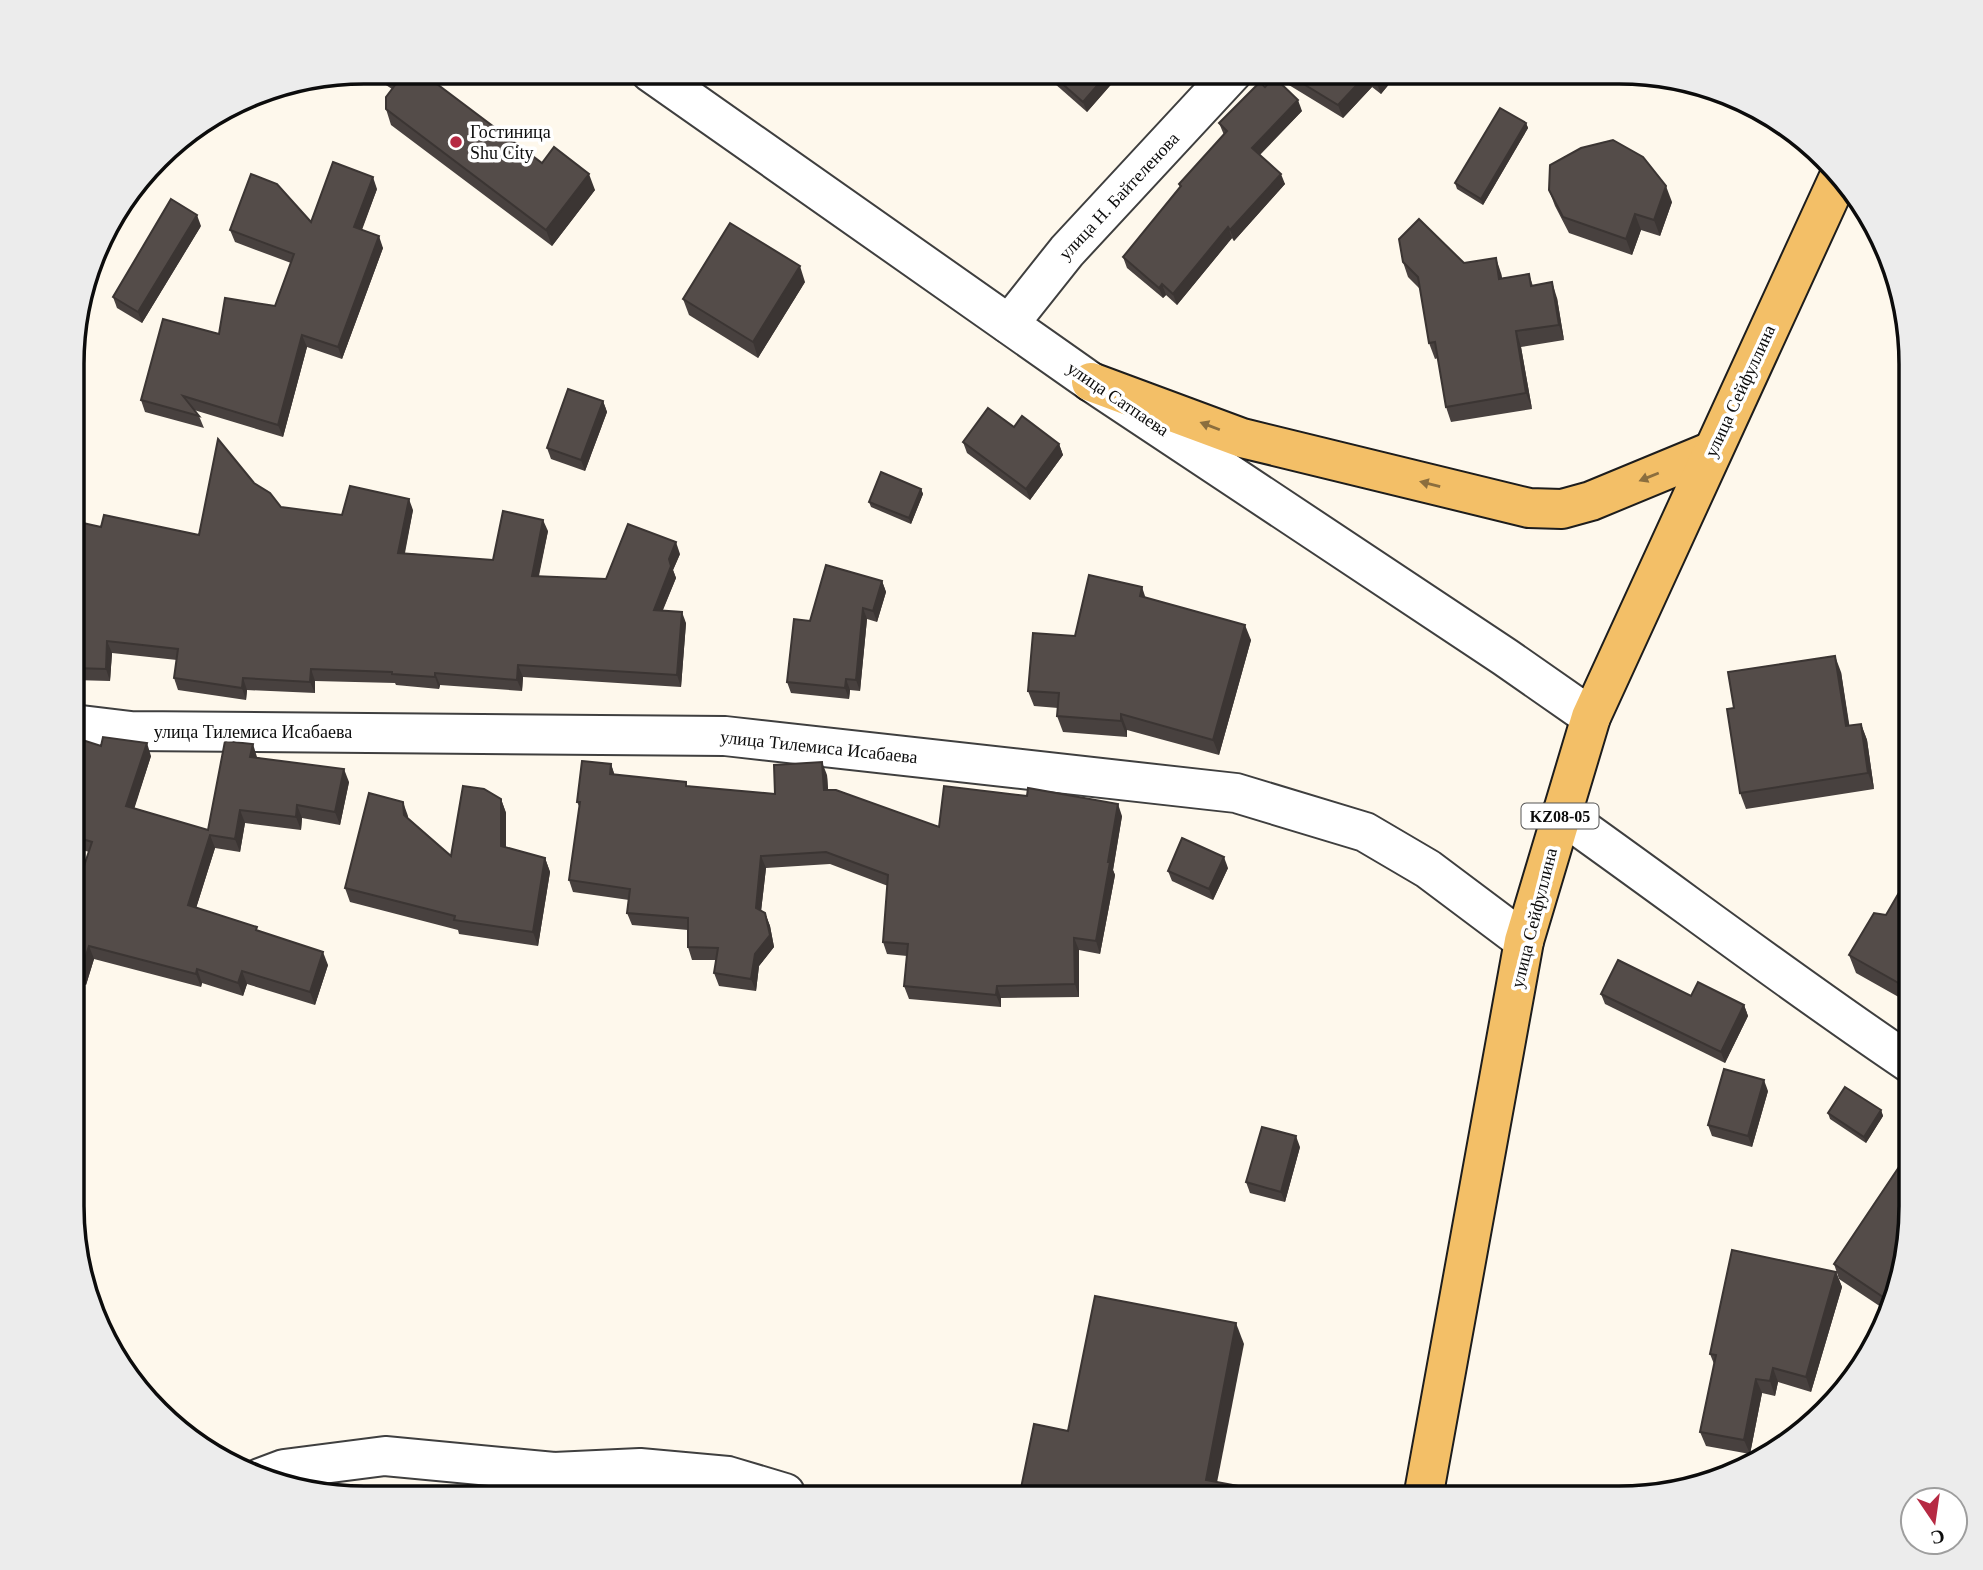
<svg xmlns="http://www.w3.org/2000/svg" width="1983" height="1570" viewBox="0 0 1983 1570" font-family="Georgia,serif">
<style>
.lines{fill:none;stroke-linecap:round;stroke-linejoin:round}
.minor-casing{stroke:#3f3f3f;stroke-width:42}
.major-casing{stroke:#1d1d1d;stroke-width:42}
.minor{stroke:#fff;stroke-width:38}
.major{stroke:#f3bf67;stroke-width:38}
.wall{fill:#48413f}
.shaded-wall{fill:#3b3533}
.building{fill:#544c49;stroke:#3b3533;stroke-width:2}
.oneway{fill:#8b6e3e}
.poi-dot{fill:#b62a43;stroke:#fff;stroke-width:2.5}
.labels{text-anchor:middle;dominant-baseline:central;stroke-width:7;stroke-linejoin:round;paint-order:stroke}
.shield{fill:#fff;stroke:#555;stroke-width:2}
.shield-label{font-size:16px;font-weight:bold;fill:#0c0c0c}
.poi-label{font-size:18px;fill:#0c0c0c;stroke:#fff;text-anchor:start}
.street-label{font-size:18px;fill:#0c0c0c;stroke:#fff}
.rim{fill:none;stroke:#0c0c0c;stroke-width:3.5}
</style>
<rect width="100%" height="100%" fill="#fef8ec"/>
<g class="lines">
<g class="minor-casing">
<g id="minor">
<polyline points="650,72 1091,382 1505,657 1591,717"/>
<polyline points="1009,324 1067,251 1233,72"/>
<polyline points="73,724 131,731 725,736 1236,793 1365,832 1428,869 1524,941"/>
<path d="M1561 814C1678 897 1792 984 1911 1064"/>
<polyline points="260,1478 284,1469 385,1456 554,1472 640,1468 728,1476 785,1493"/>
</g>
</g>
<g class="major-casing">
<g id="major">
<polyline points="1091,382 1242,438 1529,508 1562,509 1591,501 1712,451"/>
<polyline points="1423,1498 1524,941 1591,717 1838,179"/>
</g>
</g>
<use href="#minor" class="minor"/>
<use href="#major" class="major"/>
</g>
<g class="wall">
<polygon points="366,72 421,72 542,163 595,190 552,246 391,125 386,109 392,89"/>
<polygon points="1044,72 1122,72 1087,112 1046,76"/>
<polygon points="1280,72 1399,72 1381,94 1372,87 1343,118 1284,82"/>
<polygon points="1265,87 1302,111 1260,155 1285,184 1234,241 1232,238 1177,305 1166,295 1163,298 1127,268 1123,257 1180,188 1179,184 1224,135 1219,123"/>
<polygon points="1526,123 1528,128 1483,205 1457,189 1455,183"/>
<polygon points="377,189 362,230 383,248 342,359 307,347 283,437 194,410 199,416 204,428 145,412 141,400 219,334 275,306 291,263 235,242 230,230 311,222"/>
<polygon points="1549,190 1672,202 1660,236 1641,230 1632,255 1569,233 1555,206"/>
<polygon points="201,226 142,323 117,308 113,297"/>
<polygon points="1403,262 1464,263 1501,273 1502,278 1529,274 1533,286 1557,298 1564,340 1521,347 1532,409 1451,422 1446,407 1438,358 1435,359 1429,343 1420,289 1408,277"/>
<polygon points="805,282 758,358 689,315 683,299"/>
<polygon points="603,401 607,412 585,471 551,459 547,448"/>
<polygon points="1014,427 1059,444 1063,455 1030,500 967,453 963,442"/>
<polygon points="254,483 281,507 342,515 413,510 405,553 493,560 548,531 539,576 606,579 680,554 673,570 676,578 663,610 686,623 681,687 523,677 522,691 440,685 439,689 396,685 395,683 315,681 315,693 247,690 246,700 178,690 174,678 177,660 112,653 110,681 74,680 74,521 101,527 199,535"/>
<polygon points="921,489 923,494 911,524 871,507 869,502"/>
<polygon points="882,581 886,592 877,622 867,619 860,691 850,690 849,699 791,693 787,682 810,621"/>
<polygon points="1146,598 1251,640 1219,755 1127,730 1127,737 1063,732 1057,716 1058,708 1034,706 1028,691 1075,636"/>
<polygon points="1841,672 1849,726 1861,724 1867,740 1874,789 1746,809 1740,793 1734,708"/>
<polygon points="73,737 101,746 151,756 134,808 208,830 257,757 349,782 340,825 302,818 301,830 245,823 240,852 215,848 196,908 258,931 328,965 315,1005 247,984 243,996 202,983 201,987 94,959 86,985 73,981 73,899 89,852 73,847"/>
<polygon points="611,764 614,774 688,786 775,794 827,775 828,790 939,827 1122,816 1113,870 1115,875 1100,954 1079,950 1079,997 1001,998 1001,1007 909,999 904,986 907,956 887,954 883,942 888,886 830,864 766,868 761,911 765,913 770,926 774,947 759,966 756,991 719,986 714,973 716,960 692,960 688,947 688,930 632,925 627,913 629,900 573,892 569,880 580,808 577,802"/>
<polygon points="501,799 506,813 506,847 545,858 550,872 538,946 459,934 458,930 350,902 345,888 408,816 408,818 451,856"/>
<polygon points="1228,868 1213,900 1172,881 1168,871"/>
<polygon points="1911,872 1911,1004 1856,973 1849,955 1886,915"/>
<polygon points="1601,994 1691,996 1744,1005 1748,1016 1725,1063 1605,1004"/>
<polygon points="1768,1091 1752,1147 1712,1136 1708,1125"/>
<polygon points="1881,1110 1883,1116 1866,1143 1830,1119 1828,1113"/>
<polygon points="1300,1147 1285,1202 1250,1193 1246,1182"/>
<polygon points="1911,1225 1890,1313 1839,1279 1834,1264"/>
<polygon points="1836,1272 1842,1287 1811,1392 1778,1382 1775,1396 1762,1393 1750,1454 1706,1446 1700,1432 1714,1364 1710,1354"/>
</g>
<g class="shaded-wall">
<polygon points="396,72 412,72 398,93 392,77"/>
<polygon points="1109,72 1122,72 1087,112 1083,102"/>
<polygon points="1384,72 1399,72 1381,94 1376,81"/>
<polygon points="1367,74 1372,87 1343,118 1338,105"/>
<polygon points="1298,100 1302,111 1256,158 1252,148"/>
<polygon points="1526,123 1528,128 1483,205 1481,199"/>
<polygon points="589,174 595,190 552,246 546,230"/>
<polygon points="1281,174 1285,184 1234,241 1230,230"/>
<polygon points="373,177 377,189 358,239 354,227"/>
<polygon points="1666,186 1672,202 1660,236 1654,220"/>
<polygon points="1635,214 1641,230 1632,255 1626,239"/>
<polygon points="197,215 201,226 142,323 138,312"/>
<polygon points="1228,227 1232,238 1177,305 1173,294"/>
<polygon points="379,236 383,248 342,359 338,347"/>
<polygon points="1496,258 1501,273 1505,294 1499,279"/>
<polygon points="800,266 805,282 758,358 753,342"/>
<polygon points="1552,282 1557,298 1564,340 1559,325"/>
<polygon points="1162,284 1166,295 1163,298 1159,288"/>
<polygon points="1516,331 1521,347 1532,409 1526,393"/>
<polygon points="302,335 307,347 283,437 278,425"/>
<polygon points="603,401 607,412 585,471 581,460"/>
<polygon points="1059,444 1063,455 1030,500 1026,489"/>
<polygon points="921,489 923,494 911,524 909,518"/>
<polygon points="409,499 413,510 402,565 398,553"/>
<polygon points="543,520 548,531 536,587 532,576"/>
<polygon points="676,542 680,554 673,570 676,578 658,621 654,610 669,559"/>
<polygon points="882,581 886,592 877,622 873,611"/>
<polygon points="1142,587 1147,602 1140,596"/>
<polygon points="863,608 867,619 860,691 856,680"/>
<polygon points="682,612 686,623 681,687 677,675"/>
<polygon points="1245,625 1251,640 1219,755 1213,740"/>
<polygon points="107,641 112,653 110,681 106,669"/>
<polygon points="1835,656 1841,672 1852,742 1846,726"/>
<polygon points="518,665 523,677 522,691 517,680"/>
<polygon points="311,669 315,681 315,693 310,682"/>
<polygon points="435,673 440,685 439,689 435,677"/>
<polygon points="243,678 247,690 246,700 242,688"/>
<polygon points="846,679 850,690 849,699 845,688"/>
<polygon points="1121,714 1127,730 1127,737 1121,721"/>
<polygon points="1861,724 1867,740 1874,789 1868,773"/>
<polygon points="147,743 151,756 131,819 126,806"/>
<polygon points="253,744 257,757 255,770 250,757"/>
<polygon points="822,762 827,775 829,803 824,790"/>
<polygon points="611,764 615,776 610,774"/>
<polygon points="344,769 349,782 340,825 335,812"/>
<polygon points="501,799 506,813 506,860 501,846"/>
<polygon points="403,802 408,816 409,829 404,815"/>
<polygon points="1118,804 1122,816 1113,870 1115,875 1100,954 1096,941"/>
<polygon points="297,805 302,818 301,830 296,817"/>
<polygon points="240,810 245,823 240,852 235,839"/>
<polygon points="210,835 215,848 193,918 188,905"/>
<polygon points="761,856 766,868 760,920 756,908"/>
<polygon points="1224,857 1228,868 1213,900 1209,889"/>
<polygon points="545,858 550,872 538,946 533,932"/>
<polygon points="765,913 770,926 774,947 759,966 756,991 751,979 755,954"/>
<polygon points="1074,938 1079,950 1079,997 1075,984"/>
<polygon points="89,946 94,959 86,985 81,971"/>
<polygon points="323,952 328,965 315,1005 310,992"/>
<polygon points="197,969 202,983 201,987 196,974"/>
<polygon points="242,971 247,984 243,996 238,983"/>
<polygon points="997,986 1001,998 1001,1007 996,995"/>
<polygon points="1744,1005 1748,1016 1725,1063 1721,1052"/>
<polygon points="1764,1080 1768,1091 1752,1147 1748,1136"/>
<polygon points="1881,1110 1883,1116 1866,1143 1864,1137"/>
<polygon points="1296,1136 1300,1147 1285,1202 1281,1192"/>
<polygon points="1836,1272 1842,1287 1811,1392 1806,1377"/>
<polygon points="1236,1323 1244,1344 1214,1498 1206,1480"/>
<polygon points="1773,1368 1778,1382 1775,1396 1770,1381"/>
<polygon points="1756,1379 1762,1393 1750,1454 1744,1440"/>
</g>
<g class="building">
<polygon points="385,72 396,72 392,77"/>
<polygon points="405,72 421,72 542,163 554,147 589,174 546,230 386,109 386,97"/>
<polygon points="1049,72 1109,72 1083,102"/>
<polygon points="1284,72 1384,72 1376,81 1367,74 1338,105"/>
<polygon points="1274,77 1298,100 1252,148 1281,174 1230,230 1228,227 1173,294 1162,284 1159,288 1123,257 1181,186 1179,184 1227,131 1219,123 1260,82 1265,87"/>
<polygon points="1500,108 1526,123 1481,199 1455,183"/>
<polygon points="1613,140 1643,157 1666,186 1654,220 1635,214 1626,239 1563,217 1549,190 1550,165 1581,148"/>
<polygon points="333,162 373,177 354,227 379,236 338,347 302,335 278,425 183,396 199,416 141,400 163,319 219,334 225,298 275,306 294,254 230,230 251,174 277,184 311,222"/>
<polygon points="171,199 197,215 138,312 113,297"/>
<polygon points="1419,219 1464,263 1496,258 1499,279 1529,274 1531,286 1552,282 1559,325 1516,331 1526,393 1446,407 1435,342 1429,343 1418,277 1403,262 1399,239"/>
<polygon points="730,223 800,266 753,342 683,299"/>
<polygon points="568,389 603,401 581,460 547,448"/>
<polygon points="988,408 1014,427 1022,416 1059,444 1026,489 963,442"/>
<polygon points="218,439 254,483 270,493 281,507 342,515 350,486 409,499 398,553 493,560 503,511 543,520 532,576 606,579 628,524 676,542 669,559 671,566 654,610 682,612 677,675 518,665 517,680 435,673 435,677 392,674 392,672 311,669 310,682 243,678 242,688 174,678 178,649 107,641 106,669 74,668 74,521 101,527 104,515 199,535"/>
<polygon points="881,472 921,489 909,518 869,502"/>
<polygon points="826,565 882,581 873,611 863,608 856,680 846,679 845,688 787,682 794,619 810,621"/>
<polygon points="1089,575 1142,587 1140,596 1245,625 1213,740 1121,714 1121,721 1057,716 1059,693 1028,691 1033,633 1075,636"/>
<polygon points="1835,656 1846,726 1861,724 1868,773 1740,793 1727,709 1734,708 1728,672"/>
<polygon points="73,737 101,746 103,737 147,743 126,806 208,830 225,741 253,744 250,757 344,769 335,812 297,805 296,817 240,810 235,839 210,835 188,905 257,927 256,930 323,952 310,992 242,971 238,983 197,969 196,974 89,946 81,971 73,969 73,899 92,842 73,836"/>
<polygon points="582,761 611,764 610,774 686,782 686,786 775,794 774,765 822,762 824,790 836,790 939,827 944,786 1027,796 1028,788 1118,804 1108,862 1110,862 1096,941 1074,938 1075,984 997,986 996,995 904,986 908,944 883,942 888,875 826,852 761,856 756,908 765,913 770,935 755,954 751,979 714,973 718,948 688,947 688,918 627,913 630,889 569,880 580,802 577,802"/>
<polygon points="463,786 484,789 501,799 501,846 545,858 533,932 454,920 455,916 345,888 369,793 403,802 404,815 451,856"/>
<polygon points="1182,838 1224,857 1209,889 1168,871"/>
<polygon points="1911,872 1911,990 1849,955 1874,913 1886,915"/>
<polygon points="1618,960 1691,996 1698,982 1744,1005 1721,1052 1601,994"/>
<polygon points="1724,1069 1764,1080 1748,1136 1708,1125"/>
<polygon points="1845,1087 1881,1110 1864,1137 1828,1113"/>
<polygon points="1262,1127 1296,1136 1281,1192 1246,1182"/>
<polygon points="1911,1149 1911,1225 1892,1303 1834,1264"/>
<polygon points="1732,1250 1836,1272 1806,1377 1773,1368 1770,1381 1756,1379 1744,1440 1700,1432 1716,1355 1710,1354"/>
<polygon points="1095,1296 1236,1323 1206,1480 1260,1490 1259,1498 1019,1498 1034,1424 1068,1431"/>
</g>
<defs><path id="oneway-solid" d="M-6-.8H1V-3.2L6.5 0L1 3.2V.8H-6Z" transform="scale(1.75)"/></defs>
<g class="oneway">
<use href="#oneway-solid" transform="translate(1210 426) rotate(-159)"/>
<use href="#oneway-solid" transform="translate(1649 477) rotate(158)"/>
<use href="#oneway-solid" transform="translate(1430 484) rotate(-166)"/>
</g>
<circle class="poi-dot" cx="456" cy="142" r="7"/>
<g class="labels">
<rect class="shield" x="1521.5" y="803.5" width="77" height="25" rx="5"/>
<g class="shield-label">
<text x="1560" y="816">KZ08-05</text>
</g>
<g class="poi-label">
<text x="470" y="132">Гостиница<tspan x="470" dy="21">Shu City</tspan></text>
</g>
<g class="street-label">
<text transform="translate(1119 196) rotate(-47)">улица Н. Байтеленова</text>
<text transform="translate(1740 391) rotate(-65)">улица Сейфуллина</text>
<text transform="translate(1118 399) rotate(34)">улица Сатпаева</text>
<text x="253" y="732">улица Тилемиса Исабаева</text>
<text transform="translate(819 747) rotate(6)">улица Тилемиса Исабаева</text>
<text transform="translate(1534 918) rotate(-76)">улица Сейфуллина</text>
</g>
</g>
<path d="M0 0H1983V1570H0ZM364 84H1619A280 280 0 0 1 1899 364V1206A280 280 0 0 1 1619 1486H364A280 280 0 0 1 84 1206V364A280 280 0 0 1 364 84Z" fill="#ececec" fill-rule="evenodd"/>
<path class="rim" d="M364 84H1619A280 280 0 0 1 1899 364V1206A280 280 0 0 1 1619 1486H364A280 280 0 0 1 84 1206V364A280 280 0 0 1 364 84Z"/>
<g transform="translate(1934 1521) rotate(167)"><circle r="33" fill="#ffffff" stroke="#9e9e9e" stroke-width="2"/>
<path d="M0-5L12 26L0 18L-12 26Z" fill="#b62a43"/>
<text y="-10" font-size="19" font-weight="bold" text-anchor="middle" fill="#0c0c0c">С</text>
</g>
</svg>
